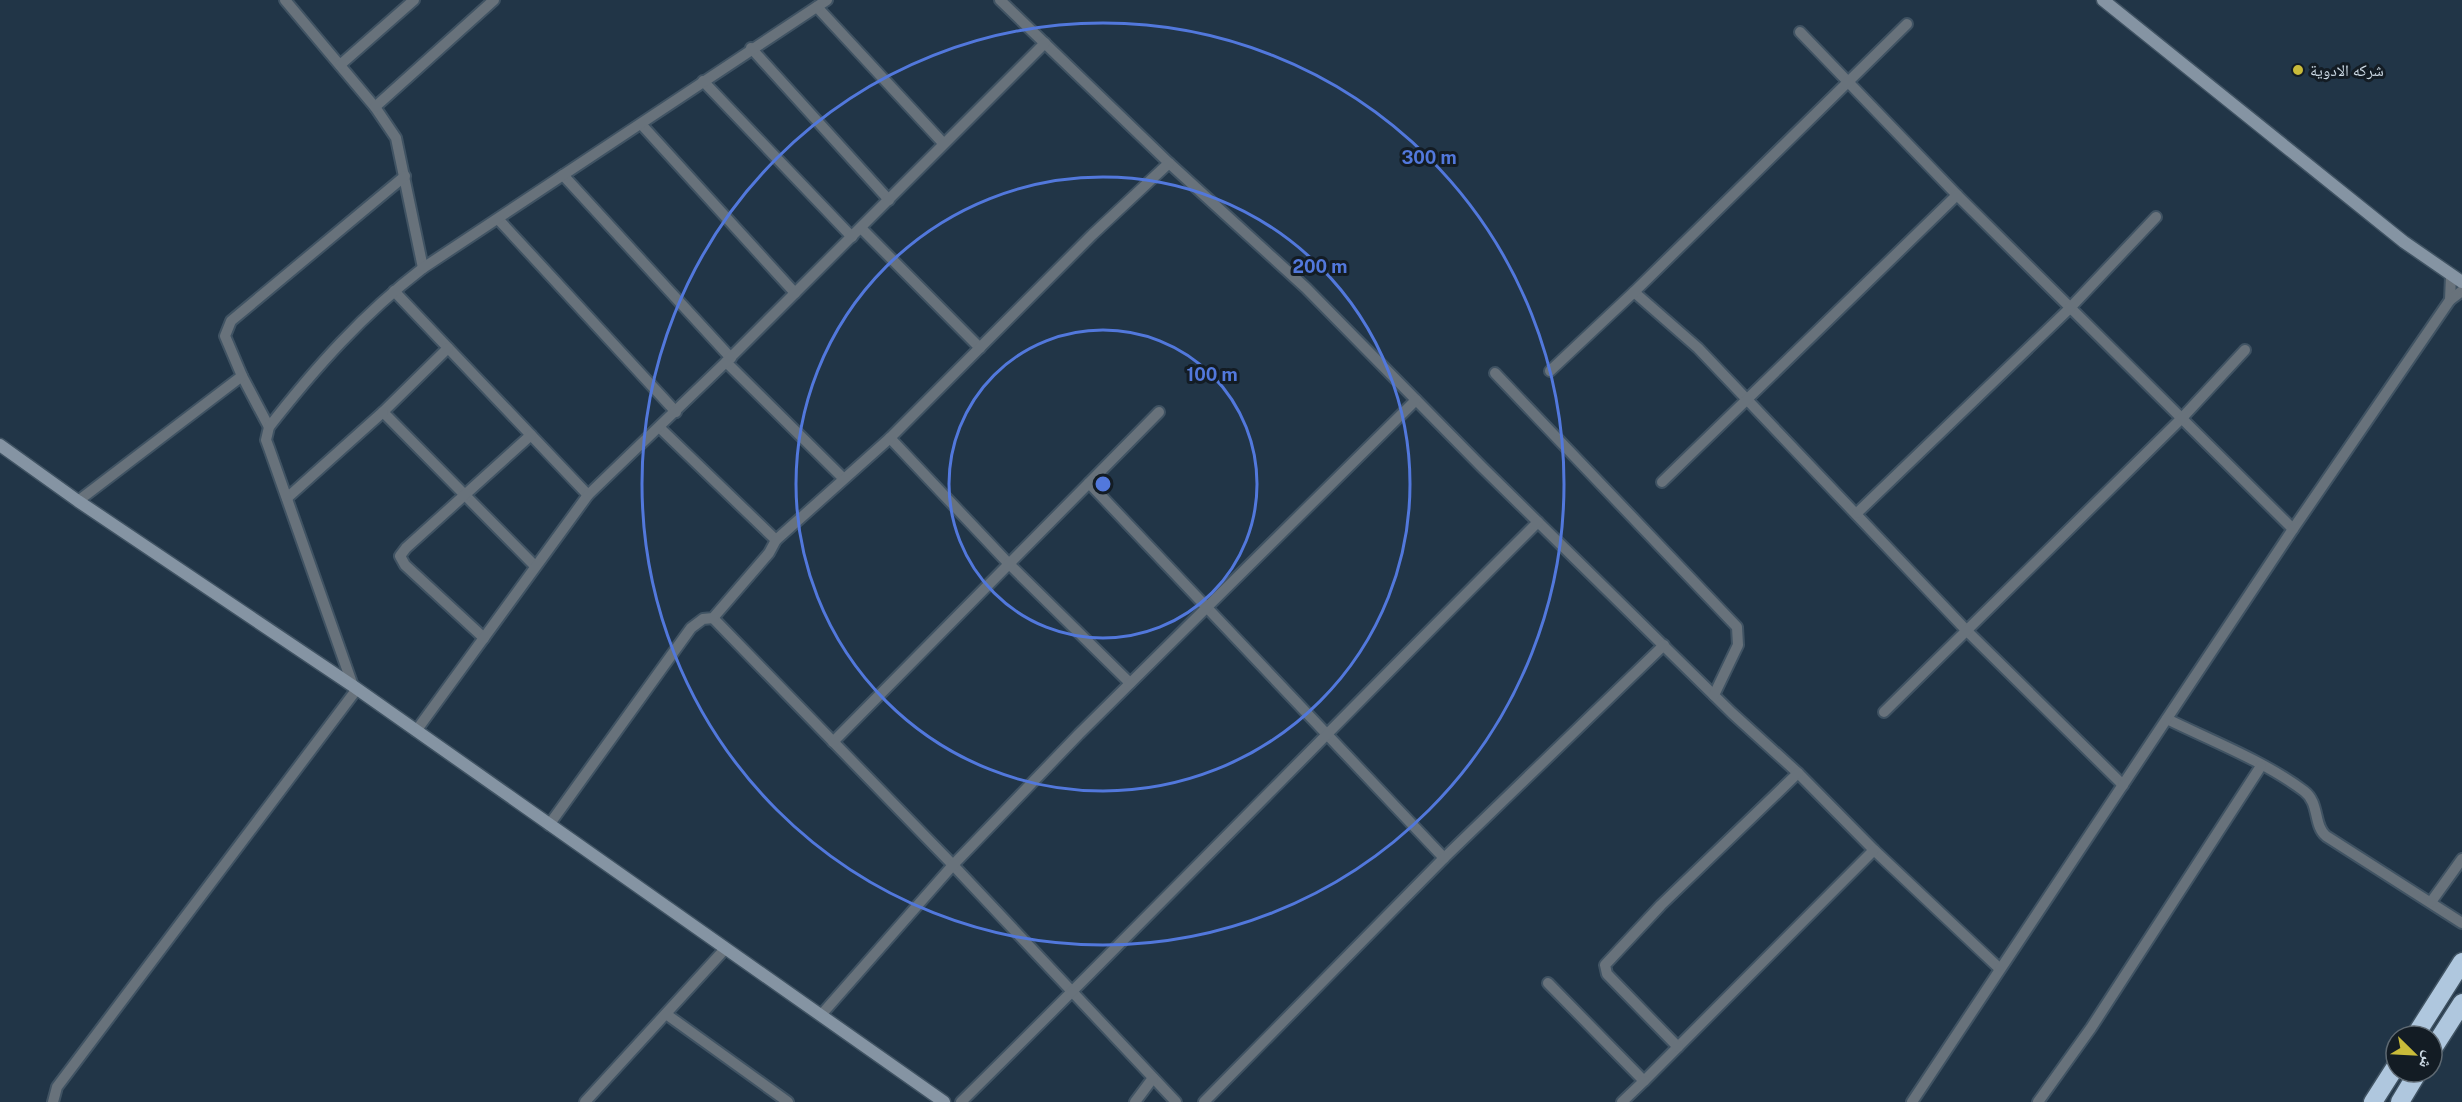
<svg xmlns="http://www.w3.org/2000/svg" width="2462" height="1102" viewBox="0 0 2462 1102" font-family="'Public Sans','Noto Naskh Arabic',sans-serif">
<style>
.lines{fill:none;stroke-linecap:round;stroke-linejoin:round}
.street-casing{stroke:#405363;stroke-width:14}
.secondary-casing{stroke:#405363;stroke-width:15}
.highway-casing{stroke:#405363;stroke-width:21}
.street{stroke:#68727b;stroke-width:10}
.secondary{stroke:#8594a3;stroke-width:12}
.highway{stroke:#afc7de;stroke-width:18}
.ring{fill:none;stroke:#5278dc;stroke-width:3}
.poi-dot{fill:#c9bb3a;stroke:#131c24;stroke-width:2}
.labels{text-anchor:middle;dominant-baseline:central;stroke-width:6;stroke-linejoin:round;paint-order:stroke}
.poi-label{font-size:16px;fill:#cddae5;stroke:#131c24;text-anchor:start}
.centre{fill:#5278dc;stroke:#131c24;stroke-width:3}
.ring-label{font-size:18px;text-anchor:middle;font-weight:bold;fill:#5278dc;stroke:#131c24;stroke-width:6;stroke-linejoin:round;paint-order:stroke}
</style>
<rect width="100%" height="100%" fill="#213547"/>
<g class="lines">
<g class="street-casing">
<g id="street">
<polyline points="285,0 375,107 396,138 423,268"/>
<polyline points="1000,0 1169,163 1306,288 1482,467 1732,713 1798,773 1874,850 1999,968"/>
<polyline points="817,7 943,143"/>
<polyline points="1800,32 1957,195 2293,529"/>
<polyline points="751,48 889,200"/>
<polyline points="340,65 414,0"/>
<polyline points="703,81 852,237"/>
<polyline points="375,107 494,0"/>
<polyline points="641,124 795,293"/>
<polyline points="563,175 731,358"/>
<polyline points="499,220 676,412"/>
<polyline points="861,228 980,348"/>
<polyline points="394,291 588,495"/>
<polyline points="1634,292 1698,348 1967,631 2123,785"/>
<polyline points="2450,300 2451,276"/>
<polyline points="448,348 383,412 535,566"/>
<polyline points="726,362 843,478"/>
<polyline points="1550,371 1634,292 1907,24"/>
<polyline points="1495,373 1737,627 1738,645 1714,695"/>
<polyline points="242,376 269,427"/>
<polyline points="1159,412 1089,483 1444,858"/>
<polyline points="660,428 776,540"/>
<polyline points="890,438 1009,564 1130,683"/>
<polyline points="1662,482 1957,195"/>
<polyline points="287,498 383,412"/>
<polyline points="78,501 242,376 225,336 231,321 405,176"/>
<polyline points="1857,513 2069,309 2156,217"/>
<polyline points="713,618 953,865 1176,1102"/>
<polyline points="484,638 405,565 400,556 406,548 531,435"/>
<path d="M353 686 269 448 266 440 269 427C315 368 363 314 423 268L827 0"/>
<polyline points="1884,712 2182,418 2245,350"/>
<path d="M2167 719C2212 741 2264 761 2304 791 2320 803 2313 825 2326 836L2462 923"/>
<polyline points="416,731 588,495 726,362 1045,43"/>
<polyline points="833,742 1089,483"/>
<polyline points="549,825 691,628 703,619 713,618 769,553 776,540 890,438 1092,235 1169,163"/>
<polyline points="2431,902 2462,859"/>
<polyline points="1548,983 1644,1081 1874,850"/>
<polyline points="666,1014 788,1102"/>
<polyline points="821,1015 953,865 1079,734 1416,400"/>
<polyline points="1678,1047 1607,974 1605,965 1661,905 1798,773"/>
<polyline points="53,1102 57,1087 357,689"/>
<polyline points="585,1102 725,949"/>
<path d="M961 1102C1155 911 1345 714 1538 522"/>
<polyline points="1135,1102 1153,1078"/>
<polyline points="1204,1102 1444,858 1664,645"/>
<polyline points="1622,1102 1644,1081"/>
<polyline points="1912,1102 2293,529 2450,300 2462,291"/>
<polyline points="2038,1102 2091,1028 2261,766"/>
</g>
</g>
<g class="secondary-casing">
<g id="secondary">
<polyline points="2103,0 2404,242 2462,282"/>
<polyline points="0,445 78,501 353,686 944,1102"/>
</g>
</g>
<g class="highway-casing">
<g id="highway">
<polyline points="2415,1036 2462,962"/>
<polyline points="2432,1050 2462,1003"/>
<polyline points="2373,1102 2396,1066"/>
<polyline points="2400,1102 2418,1072"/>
</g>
</g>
<use href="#street" class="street"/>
<use href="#secondary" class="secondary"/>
<use href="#highway" class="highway"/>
</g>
<g class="ring">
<circle cx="1103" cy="484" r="154"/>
<circle cx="1103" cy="484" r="307"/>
<circle cx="1103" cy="484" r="461"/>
</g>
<circle class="poi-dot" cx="2298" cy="70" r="6"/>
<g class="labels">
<g class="poi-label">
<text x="2310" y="70">شركه الادوية</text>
</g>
</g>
<circle cx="1103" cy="484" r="9" class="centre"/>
<g class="ring-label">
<text x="1429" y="164">300 m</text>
<text x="1320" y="273">200 m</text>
<text x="1212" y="381">100 m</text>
</g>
<g transform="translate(2414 1054) rotate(114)"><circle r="28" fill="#131c24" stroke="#5d6871" stroke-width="1.5"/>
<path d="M0-4.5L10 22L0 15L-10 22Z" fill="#c9bb3a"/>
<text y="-9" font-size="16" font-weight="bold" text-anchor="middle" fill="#cddae5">ش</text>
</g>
</svg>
